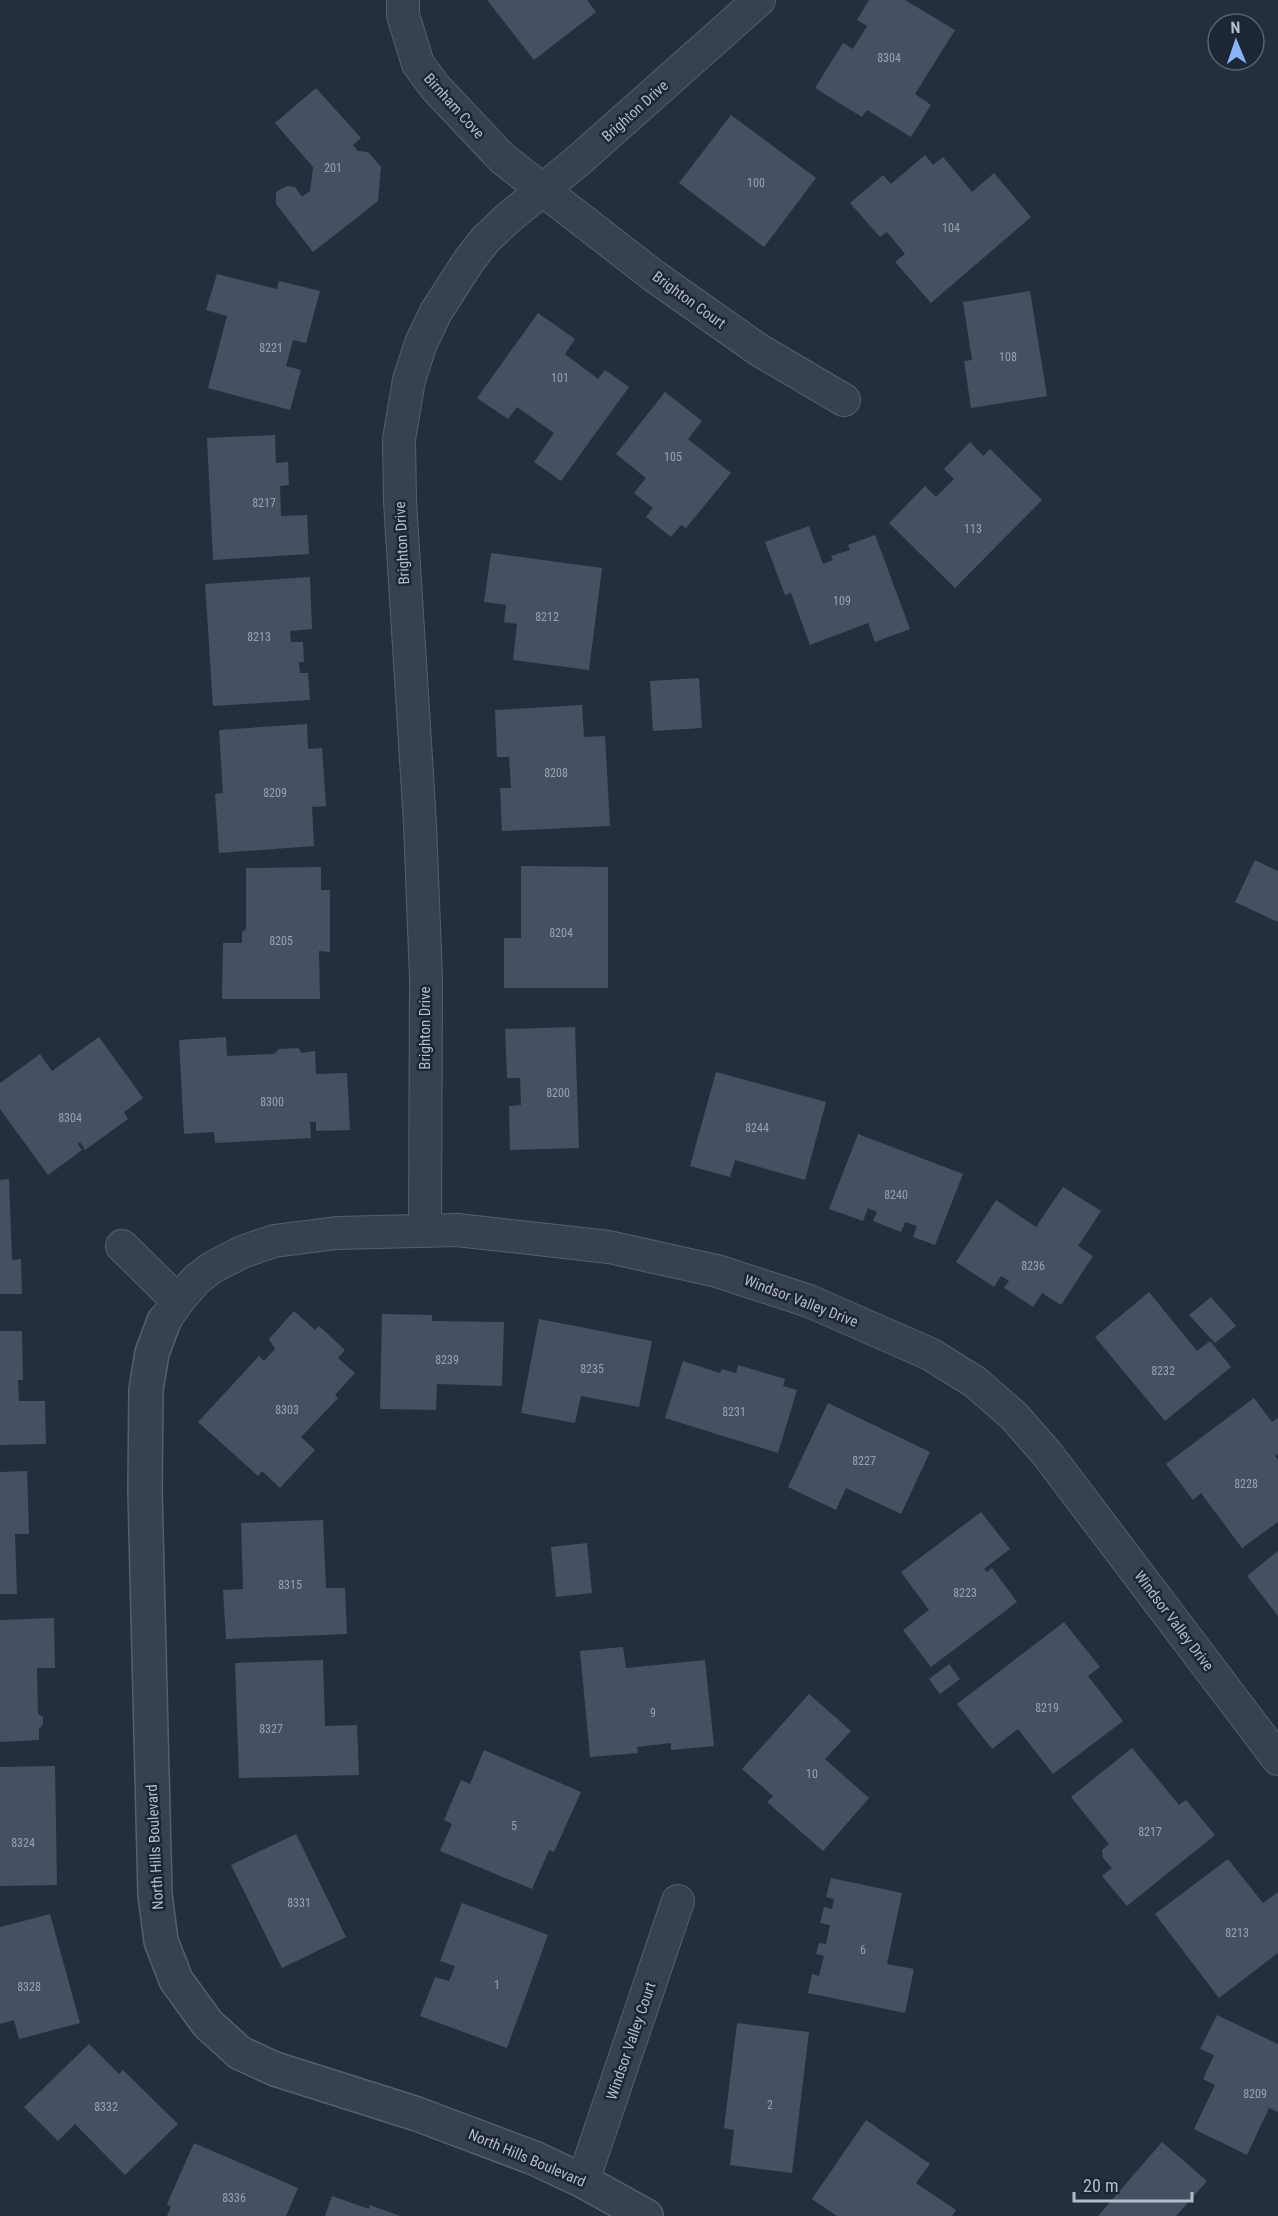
<svg xmlns="http://www.w3.org/2000/svg" width="1278" height="2216" viewBox="0 0 1278 2216" font-family="'Roboto Condensed',sans-serif">
<style>
.building{fill:#455162}
.lines{fill:none;stroke-linecap:round;stroke-linejoin:round}
.minor-casing{stroke:#565f6c;stroke-width:34}
.tertiary-casing{stroke:#565f6c;stroke-width:36}
.minor{stroke:#38414e;stroke-width:32}
.tertiary{stroke:#38414e;stroke-width:33}
.labels{text-anchor:middle;dominant-baseline:central;stroke-width:5;stroke-linejoin:round;paint-order:stroke}
.number-label{font-size:12px;fill:#98a1af}
.street-label{font-size:15px;fill:#b4bcc9;stroke:#1d2633}
</style>
<rect width="100%" height="100%" fill="#242f3e"/>
<g class="building">
<polygon points="487,0 587,0 596,12 534,60"/>
<polygon points="869,0 905,0 955,30 915,94 931,105 911,137 867,110 862,117 815,88 843,43 853,49 867,26 857,20"/>
<polygon points="316,88 361,138 353,145 358,151 368,152 381,167 378,201 313,252 276,204 276,192 287,186 295,187 302,197 310,191 313,167 275,123"/>
<polygon points="731,115 816,178 764,247 679,183"/>
<polygon points="925,155 933,165 943,157 972,192 994,173 1031,217 931,303 895,262 905,254 887,232 880,237 850,203 883,175 891,184"/>
<polygon points="217,274 277,289 279,281 320,291 306,343 293,340 286,366 301,370 290,410 208,388 227,316 206,310"/>
<polygon points="1030,291 1047,396 971,408 964,361 972,360 963,302"/>
<polygon points="538,313 575,339 565,354 598,379 605,370 629,387 561,481 534,462 554,433 517,407 508,419 477,398"/>
<polygon points="665,392 702,421 688,439 731,473 686,528 681,525 671,537 646,517 653,508 634,493 646,478 616,454"/>
<polygon points="275,435 276,463 288,462 289,485 280,486 281,516 307,515 309,554 213,560 207,438"/>
<polygon points="970,442 983,456 990,449 1042,500 955,588 889,523 925,486 936,497 954,479 944,469"/>
<polygon points="809,526 823,564 833,560 831,556 850,550 848,545 875,535 910,629 875,642 868,623 810,645 791,593 785,595 765,542"/>
<polygon points="491,553 602,568 589,670 513,660 517,624 504,622 506,605 484,602"/>
<polygon points="310,577 312,629 290,631 291,642 303,642 304,662 299,662 300,673 308,673 310,700 213,706 205,584"/>
<polygon points="699,678 702,728 653,731 650,681"/>
<polygon points="582,705 584,737 605,736 610,826 502,831 500,788 511,788 509,757 497,757 495,710"/>
<polygon points="307,724 308,749 322,748 326,806 312,807 314,846 219,853 215,794 223,793 219,730"/>
<polygon points="1255,860 1278,871 1278,922 1235,902"/>
<polygon points="521,866 608,867 608,988 504,988 504,938 521,938"/>
<polygon points="321,867 321,890 330,890 330,952 319,951 320,999 222,999 223,943 242,943 242,932 246,929 246,868"/>
<polygon points="575,1027 579,1148 510,1150 509,1106 521,1105 520,1078 507,1078 505,1029"/>
<polygon points="99,1037 143,1098 124,1112 128,1119 85,1150 80,1142 78,1144 82,1150 48,1175 0,1109 0,1083 40,1054 52,1071"/>
<polygon points="226,1037 227,1056 274,1054 279,1049 298,1048 302,1053 315,1051 316,1074 347,1073 350,1130 316,1131 316,1122 310,1122 311,1138 215,1143 214,1132 184,1134 179,1040"/>
<polygon points="716,1072 826,1102 805,1180 735,1160 730,1177 690,1166"/>
<polygon points="858,1134 963,1174 935,1245 913,1237 917,1226 905,1222 901,1232 873,1221 877,1212 868,1208 863,1221 829,1209"/>
<polygon points="9,1179 12,1260 21,1259 22,1294 0,1294 0,1180"/>
<polygon points="1063,1187 1101,1211 1078,1246 1093,1256 1061,1305 1042,1293 1033,1307 1004,1288 1009,1281 1001,1276 994,1287 956,1262 996,1200 1036,1227"/>
<polygon points="1149,1292 1197,1351 1210,1341 1231,1367 1165,1421 1095,1337"/>
<polygon points="1211,1297 1236,1326 1215,1343 1189,1315"/>
<polygon points="294,1311 315,1330 319,1326 345,1350 338,1358 355,1373 335,1395 338,1398 301,1437 315,1450 280,1488 262,1471 258,1476 198,1422 259,1356 264,1361 275,1349 269,1339"/>
<polygon points="382,1314 432,1315 432,1321 504,1322 502,1386 437,1384 436,1410 380,1409"/>
<polygon points="539,1319 652,1341 639,1407 581,1396 575,1423 521,1413"/>
<polygon points="0,1331 22,1331 23,1380 18,1380 19,1401 45,1401 46,1444 0,1445"/>
<polygon points="683,1361 720,1373 722,1369 736,1373 738,1365 785,1379 783,1386 797,1390 778,1453 665,1418"/>
<polygon points="1254,1398 1272,1422 1278,1418 1278,1454 1275,1456 1278,1460 1278,1522 1242,1548 1201,1493 1193,1500 1166,1464"/>
<polygon points="828,1403 930,1452 901,1514 846,1488 836,1510 788,1487"/>
<polygon points="27,1471 29,1534 15,1534 17,1594 0,1594 0,1472"/>
<polygon points="981,1512 1010,1549 984,1569 987,1572 992,1568 1017,1602 931,1667 903,1630 929,1610 901,1572"/>
<polygon points="323,1520 326,1588 345,1588 347,1634 226,1639 223,1590 243,1589 241,1523"/>
<polygon points="587,1543 592,1593 556,1597 551,1547"/>
<polygon points="1278,1551 1278,1616 1247,1576"/>
<polygon points="54,1618 55,1668 37,1668 38,1714 43,1717 43,1724 39,1729 39,1740 0,1742 0,1620"/>
<polygon points="1064,1622 1100,1667 1088,1676 1123,1721 1053,1774 1018,1729 992,1749 957,1704"/>
<polygon points="623,1647 626,1668 705,1660 714,1746 671,1750 671,1743 637,1747 638,1753 590,1757 580,1651"/>
<polygon points="323,1660 325,1726 357,1725 359,1775 239,1778 235,1663"/>
<polygon points="949,1664 960,1679 940,1694 929,1679"/>
<polygon points="809,1694 851,1731 825,1759 869,1798 823,1851 767,1802 773,1796 742,1769"/>
<polygon points="1132,1748 1179,1805 1186,1800 1215,1835 1127,1906 1102,1876 1112,1868 1103,1858 1102,1850 1109,1844 1071,1797"/>
<polygon points="484,1750 581,1792 554,1852 549,1850 532,1889 440,1851 452,1824 444,1820 461,1780 470,1784"/>
<polygon points="55,1766 57,1885 0,1886 0,1767"/>
<polygon points="296,1834 346,1937 282,1968 231,1865"/>
<polygon points="1228,1859 1263,1903 1278,1892 1278,1953 1219,1998 1155,1914"/>
<polygon points="831,1878 902,1893 887,1964 914,1969 905,2013 808,1993 812,1974 819,1976 824,1956 816,1954 819,1943 826,1944 830,1925 820,1923 824,1907 832,1909 834,1899 826,1897"/>
<polygon points="462,1903 548,1935 507,2048 420,2016 435,1977 449,1981 455,1966 440,1961"/>
<polygon points="50,1914 80,2023 19,2039 14,2020 0,2024 0,1927"/>
<polygon points="1217,2015 1278,2044 1278,2112 1269,2108 1247,2155 1194,2129 1215,2085 1203,2079 1214,2055 1200,2049"/>
<polygon points="737,2023 809,2032 792,2173 730,2165 734,2130 724,2128"/>
<polygon points="89,2044 119,2074 123,2070 178,2124 125,2175 75,2124 58,2141 24,2107"/>
<polygon points="866,2120 930,2164 916,2183 956,2210 952,2216 837,2216 812,2199"/>
<polygon points="1162,2142 1207,2181 1176,2216 1098,2216"/>
<polygon points="194,2143 298,2188 286,2216 167,2216 171,2207 167,2204"/>
<polygon points="332,2196 369,2209 370,2205 400,2216 325,2216"/>
</g>
<g class="lines">
<g class="minor-casing">
<g id="minor">
<polyline points="403,0 403,15 418,64 435,87 503,159 654,276 759,350 844,400"/>
<polyline points="425,1231 426,979 420,824 400,501 399,439 409,380 421,343 436,312 468,262 485,240 507,219 579,160 759,0"/>
<polyline points="122,1246 178,1301"/>
<polyline points="164,1321 178,1301 197,1279 213,1267 242,1252 274,1241 337,1233 457,1230 609,1247 717,1271 809,1301 930,1354 975,1382 1014,1416 1048,1455 1278,1759"/>
<polyline points="583,2181 678,1901"/>
</g>
</g>
<g class="tertiary-casing">
<polyline id="tertiary" points="164,1321 152,1353 146,1390 145,1491 155,1894 161,1941 176,1980 208,2024 240,2053 275,2069 417,2114 534,2158 583,2181 646,2216"/>
</g>
<use href="#minor" class="minor"/>
<use href="#tertiary" class="tertiary"/>
</g>
<g class="labels">
<g class="number-label">
<text x="889" y="58">8304</text>
<text x="333" y="168">201</text>
<text x="756" y="183">100</text>
<text x="951" y="228">104</text>
<text x="271" y="348">8221</text>
<text x="1008" y="357">108</text>
<text x="560" y="378">101</text>
<text x="673" y="457">105</text>
<text x="264" y="503">8217</text>
<text x="973" y="529">113</text>
<text x="842" y="601">109</text>
<text x="547" y="617">8212</text>
<text x="259" y="637">8213</text>
<text x="556" y="773">8208</text>
<text x="275" y="793">8209</text>
<text x="561" y="933">8204</text>
<text x="281" y="941">8205</text>
<text x="558" y="1093">8200</text>
<text x="272" y="1102">8300</text>
<text x="70" y="1118">8304</text>
<text x="757" y="1128">8244</text>
<text x="896" y="1195">8240</text>
<text x="1033" y="1266">8236</text>
<text x="447" y="1360">8239</text>
<text x="592" y="1369">8235</text>
<text x="1163" y="1371">8232</text>
<text x="287" y="1410">8303</text>
<text x="734" y="1412">8231</text>
<text x="864" y="1461">8227</text>
<text x="1246" y="1484">8228</text>
<text x="290" y="1585">8315</text>
<text x="965" y="1593">8223</text>
<text x="1047" y="1708">8219</text>
<text x="653" y="1713">9</text>
<text x="271" y="1729">8327</text>
<text x="812" y="1774">10</text>
<text x="514" y="1826">5</text>
<text x="1150" y="1832">8217</text>
<text x="23" y="1843">8324</text>
<text x="299" y="1903">8331</text>
<text x="1237" y="1933">8213</text>
<text x="863" y="1950">6</text>
<text x="497" y="1985">1</text>
<text x="29" y="1987">8328</text>
<text x="1255" y="2094">8209</text>
<text x="770" y="2105">2</text>
<text x="106" y="2107">8332</text>
<text x="234" y="2198">8336</text>
</g>
<g class="street-label">
<text transform="translate(454 106) rotate(48)">Birnham Cove</text>
<text transform="translate(635 111) rotate(-42)">Brighton Drive</text>
<text transform="translate(689 300) rotate(36)">Brighton Court</text>
<text transform="translate(402 543) rotate(-93)">Brighton Drive</text>
<text transform="translate(425 1028) rotate(-90)">Brighton Drive</text>
<text transform="translate(801 1301) rotate(21)">Windsor Valley Drive</text>
<text transform="translate(1174 1621) rotate(53)">Windsor Valley Drive</text>
<text transform="translate(155 1847) rotate(-93)">North Hills Boulevard</text>
<text transform="translate(631 2041) rotate(-71)">Windsor Valley Court</text>
<text transform="translate(527 2158) rotate(23)">North Hills Boulevard</text>
</g>
</g>
<g transform="translate(1236 42) rotate(358)"><circle r="28" fill="#1d2633" stroke="#59626f" stroke-width="1.5"/>
<path d="M0-4.5L10 22L0 15L-10 22Z" fill="#8ab4f8"/>
<text y="-9" font-size="16" font-weight="bold" text-anchor="middle" fill="#b4bcc9">N</text>
</g>
<path d="M1074 2192v9h118v-9" fill="none" stroke="#b4bcc9" stroke-width="3"/>
<text x="1083" y="2192" font-size="18" fill="#b4bcc9" stroke="#1d2633" stroke-width="4.5" paint-order="stroke">20 m</text>
</svg>
